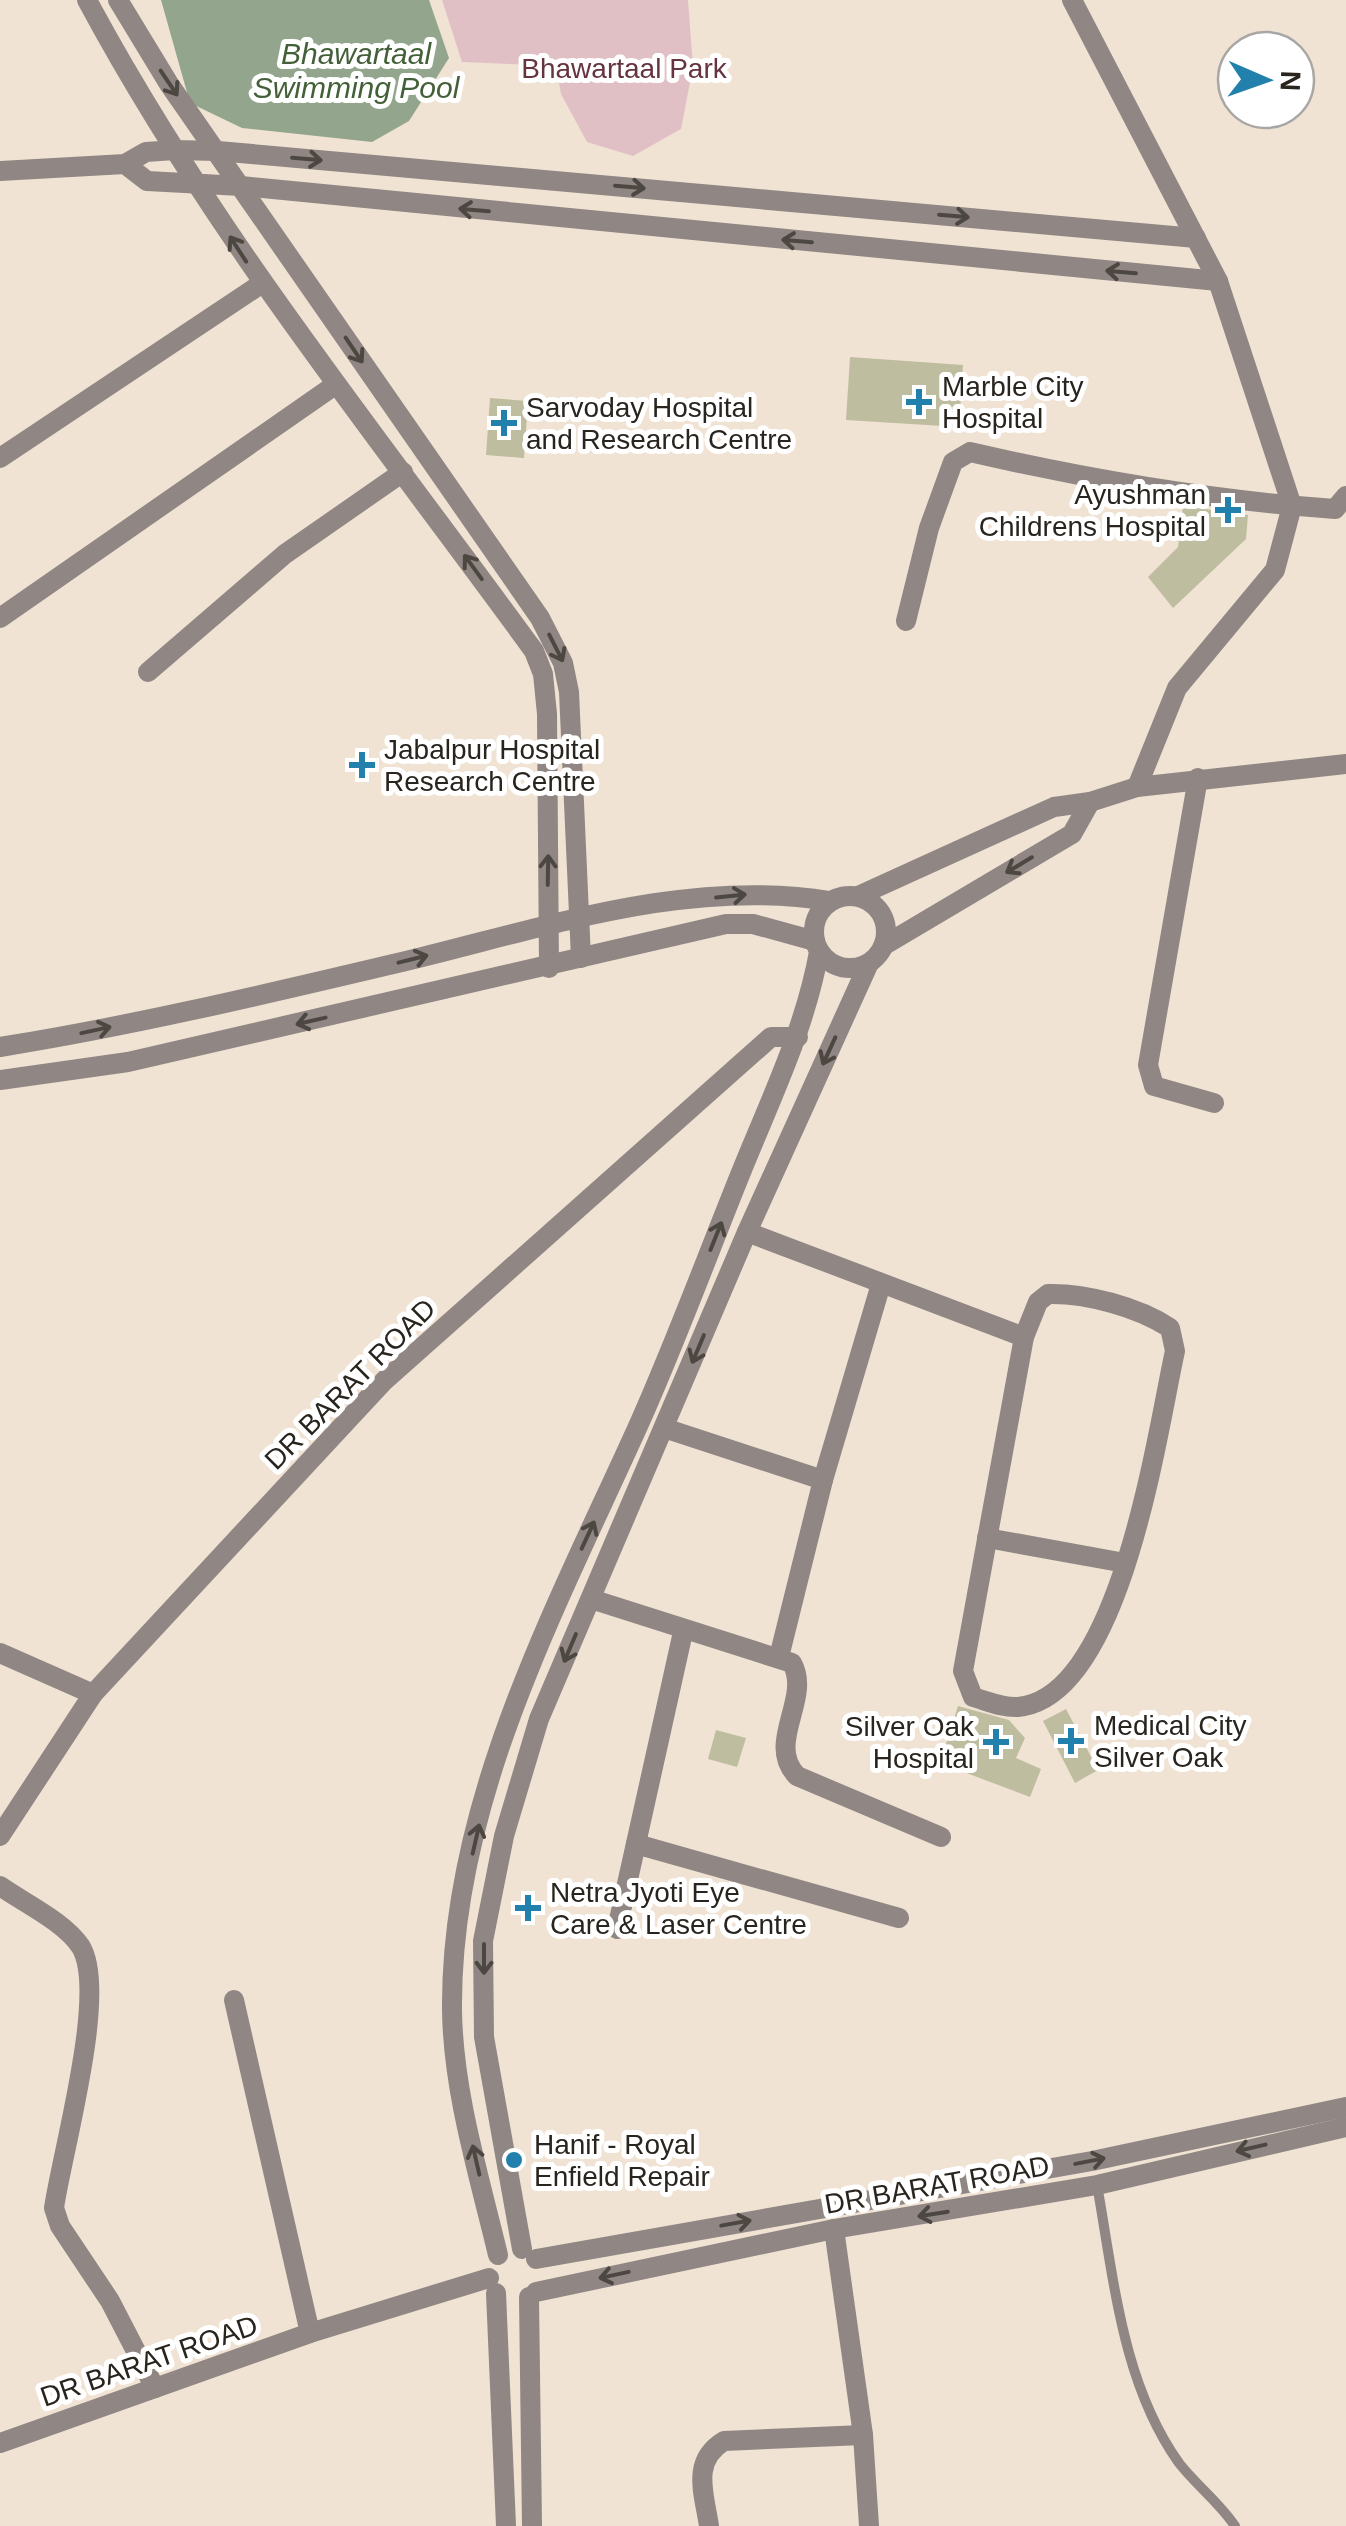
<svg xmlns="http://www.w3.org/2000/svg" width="1346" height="2526" viewBox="0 0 1346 2526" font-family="Helvetica,sans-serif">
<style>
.green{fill:#e0c0c5}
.water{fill:#93a68d}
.building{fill:#bfbd9f}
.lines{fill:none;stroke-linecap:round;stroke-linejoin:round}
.service{stroke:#908784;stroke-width:10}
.minor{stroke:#908784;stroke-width:20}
.tertiary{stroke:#908784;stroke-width:20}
.oneway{stroke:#4d4742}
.poi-dot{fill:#2280ac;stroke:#fff;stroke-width:4}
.labels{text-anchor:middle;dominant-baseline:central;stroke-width:10;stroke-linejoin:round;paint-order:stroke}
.park-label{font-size:28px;fill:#65343e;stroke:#fff}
.poi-label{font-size:28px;fill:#29241e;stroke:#fff;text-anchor:start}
.street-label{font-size:28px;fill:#29241e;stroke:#fff}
.water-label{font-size:30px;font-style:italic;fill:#436038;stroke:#fff}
</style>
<rect width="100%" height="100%" fill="#f1e3d3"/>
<polygon class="green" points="442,0 688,0 693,67 681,129 633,156 587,142 561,94 556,66 462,62"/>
<polygon class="water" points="161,0 429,0 449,58 409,121 372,142 242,128 190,103"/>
<g class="building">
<polygon points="850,357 963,365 959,427 846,420"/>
<polygon points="490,398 528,401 524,458 486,455"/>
<polygon points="1183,506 1248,515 1246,539 1173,608 1148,577 1178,547"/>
<polygon points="958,1706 1009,1720 1025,1738 1016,1758 1041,1769 1030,1797 940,1763"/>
<polygon points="1066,1709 1098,1770 1075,1783 1043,1721"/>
<polygon points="716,1730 746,1738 737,1767 708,1759"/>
</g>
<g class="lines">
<path class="service" d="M1097 2185C1114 2279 1122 2383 1179 2463 1196 2485 1219 2502 1235 2526"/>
<g class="minor">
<polyline points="125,164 147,181 241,186 1218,281"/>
<polyline points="0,171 125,164 146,152 174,150 218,151 1196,238"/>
<polyline points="0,458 261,284"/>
<polyline points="0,618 335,385"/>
<path d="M906 621 929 528 953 462 970 452C1091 480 1211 500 1335 509L1346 496"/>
<polyline points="148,672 285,554 403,472"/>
<polyline points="1198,778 1148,1065 1154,1086 1214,1103"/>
<polyline points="747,1232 1024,1337"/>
<path d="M1048 1294C1086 1293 1138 1307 1170 1328L1175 1351C1157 1432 1121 1698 1018 1707 1003 1708 987 1701 973 1697L963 1671 1024 1337 1038 1302Z"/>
<polyline points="664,1428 823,1480"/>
<polyline points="987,1538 1125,1563"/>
<path d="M591 1599 792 1663C812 1699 765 1743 797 1776L941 1837"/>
<polyline points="0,1653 93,1694"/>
<polyline points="779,1657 823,1480 881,1284"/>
<polyline points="0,1836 93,1694 384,1381 771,1037 798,1037"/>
<polyline points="636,1844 899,1918"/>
<path d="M0 1886C24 1903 65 1922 81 1947 108 1993 62 2152 54 2208L60 2226 110 2301 155 2388"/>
<polyline points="617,1929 683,1632"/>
<polyline points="234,2000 310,2333"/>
<polyline points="834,2229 863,2435 869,2526"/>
<path d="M709 2526C704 2493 691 2461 724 2441L863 2435"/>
</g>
<g class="tertiary">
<path d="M87 0C212 233 379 438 534 651L543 674 547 714 549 968"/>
<polyline points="118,0 169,84 540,618 563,663 569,692 581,958"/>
<polyline points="1072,0 1218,281 1292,506 1275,570 1177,688 1137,787"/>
<circle cx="850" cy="932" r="36"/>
<polyline points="858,896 1054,807 1090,802 1137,787 1346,764"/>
<polyline points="883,946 1072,834 1090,802"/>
<path d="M0 1047C138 1025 274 992 410 960 547 927 688 878 830 901"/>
<polyline points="0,1080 128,1062 726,924 753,924 815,941"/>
<polyline points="522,2249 484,2037 483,1941 504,1836 539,1719 747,1232 869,963"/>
<path d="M498 2255C479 2175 453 2092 452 2010 450 1803 556 1608 639 1424 677 1339 709 1251 744 1165 773 1094 805 1028 819 952"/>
<polyline points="536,2259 1092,2161 1346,2107"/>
<polyline points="536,2292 834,2229 1097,2185 1346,2127"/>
<polyline points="496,2293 506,2526"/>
<polyline points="529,2297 532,2526"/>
<polyline points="0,2443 310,2333 489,2278"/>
</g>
</g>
<defs><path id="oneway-shaft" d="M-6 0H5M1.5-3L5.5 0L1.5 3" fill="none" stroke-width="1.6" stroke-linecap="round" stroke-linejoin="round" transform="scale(2.5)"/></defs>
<g class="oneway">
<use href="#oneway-shaft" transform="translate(169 83) rotate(56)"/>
<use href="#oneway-shaft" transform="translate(307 159) rotate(5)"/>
<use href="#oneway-shaft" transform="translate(630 187) rotate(5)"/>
<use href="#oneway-shaft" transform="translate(474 210) rotate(-175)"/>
<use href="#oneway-shaft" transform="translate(954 216) rotate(5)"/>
<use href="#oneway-shaft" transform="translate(797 241) rotate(-175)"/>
<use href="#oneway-shaft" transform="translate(238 249) rotate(-123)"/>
<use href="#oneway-shaft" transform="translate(1121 272) rotate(-175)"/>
<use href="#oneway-shaft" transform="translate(354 350) rotate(56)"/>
<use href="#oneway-shaft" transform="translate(473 567) rotate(-126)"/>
<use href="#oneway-shaft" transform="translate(556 648) rotate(63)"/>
<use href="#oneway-shaft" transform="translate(1019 865) rotate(149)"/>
<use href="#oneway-shaft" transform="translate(548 870) rotate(-89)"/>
<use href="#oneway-shaft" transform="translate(731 896) rotate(-6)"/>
<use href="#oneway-shaft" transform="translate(413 959) rotate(-14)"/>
<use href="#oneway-shaft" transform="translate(311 1021) rotate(167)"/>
<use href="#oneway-shaft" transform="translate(96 1030) rotate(-12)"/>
<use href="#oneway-shaft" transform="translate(829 1051) rotate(115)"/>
<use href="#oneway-shaft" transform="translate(716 1236) rotate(-68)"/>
<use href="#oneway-shaft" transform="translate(698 1349) rotate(113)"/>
<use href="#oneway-shaft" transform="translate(588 1535) rotate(-65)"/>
<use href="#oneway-shaft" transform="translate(570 1648) rotate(113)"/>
<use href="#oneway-shaft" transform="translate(476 1839) rotate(-77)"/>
<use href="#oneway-shaft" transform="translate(484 1959) rotate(90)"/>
<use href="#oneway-shaft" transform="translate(1251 2148) rotate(167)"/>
<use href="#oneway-shaft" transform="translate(476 2160) rotate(-103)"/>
<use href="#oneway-shaft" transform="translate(1090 2161) rotate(-11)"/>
<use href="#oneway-shaft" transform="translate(933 2214) rotate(171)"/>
<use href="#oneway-shaft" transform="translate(736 2223) rotate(-10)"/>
<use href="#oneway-shaft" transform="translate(614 2275) rotate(168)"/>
</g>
<g class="poi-dot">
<path d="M914 387h10v10h10v10h-10v10h-10v-10h-10v-10h10z"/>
<path d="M499 408h10v10h10v10h-10v10h-10v-10h-10v-10h10z"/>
<path d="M1223 495h10v10h10v10h-10v10h-10v-10h-10v-10h10z"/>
<path d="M357 750h10v10h10v10h-10v10h-10v-10h-10v-10h10z"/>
<path d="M1066 1726h10v10h10v10h-10v10h-10v-10h-10v-10h10z"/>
<path d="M991 1727h10v10h10v10h-10v10h-10v-10h-10v-10h10z"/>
<path d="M523 1893h10v10h10v10h-10v10h-10v-10h-10v-10h10z"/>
<circle cx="514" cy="2160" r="10"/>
</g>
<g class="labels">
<g class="park-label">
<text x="624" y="68">Bhawartaal Park</text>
</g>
<g class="poi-label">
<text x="942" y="386">Marble City<tspan x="942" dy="32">Hospital</tspan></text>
<text x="526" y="407">Sarvoday Hospital<tspan x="526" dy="32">and Research Centre</tspan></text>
<text x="1206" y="494" text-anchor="end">Ayushman<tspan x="1206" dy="32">Childrens Hospital</tspan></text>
<text x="384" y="749">Jabalpur Hospital<tspan x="384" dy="32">Research Centre</tspan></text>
<text x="1094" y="1725">Medical City<tspan x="1094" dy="32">Silver Oak</tspan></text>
<text x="974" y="1726" text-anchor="end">Silver Oak<tspan x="974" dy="32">Hospital</tspan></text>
<text x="550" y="1892">Netra Jyoti Eye<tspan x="550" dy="32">Care &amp; Laser Centre</tspan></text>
<text x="534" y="2144">Hanif - Royal<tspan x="534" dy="32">Enfield Repair</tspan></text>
</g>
<g class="street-label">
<text transform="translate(350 1384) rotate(-45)">DR BARAT ROAD</text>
<text transform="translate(937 2185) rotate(-10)">DR BARAT ROAD</text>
<text transform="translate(149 2361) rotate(-19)">DR BARAT ROAD</text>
</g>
<g class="water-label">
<text x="356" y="53">Bhawartaal<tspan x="356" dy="34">Swimming Pool</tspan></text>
</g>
</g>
<g transform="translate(1266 80) rotate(92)"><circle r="48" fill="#ffffff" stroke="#a9a7a5" stroke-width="2.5"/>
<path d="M0-8L18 38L0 25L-18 38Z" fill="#2280ac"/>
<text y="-15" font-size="28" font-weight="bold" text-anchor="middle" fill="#29241e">N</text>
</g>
</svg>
